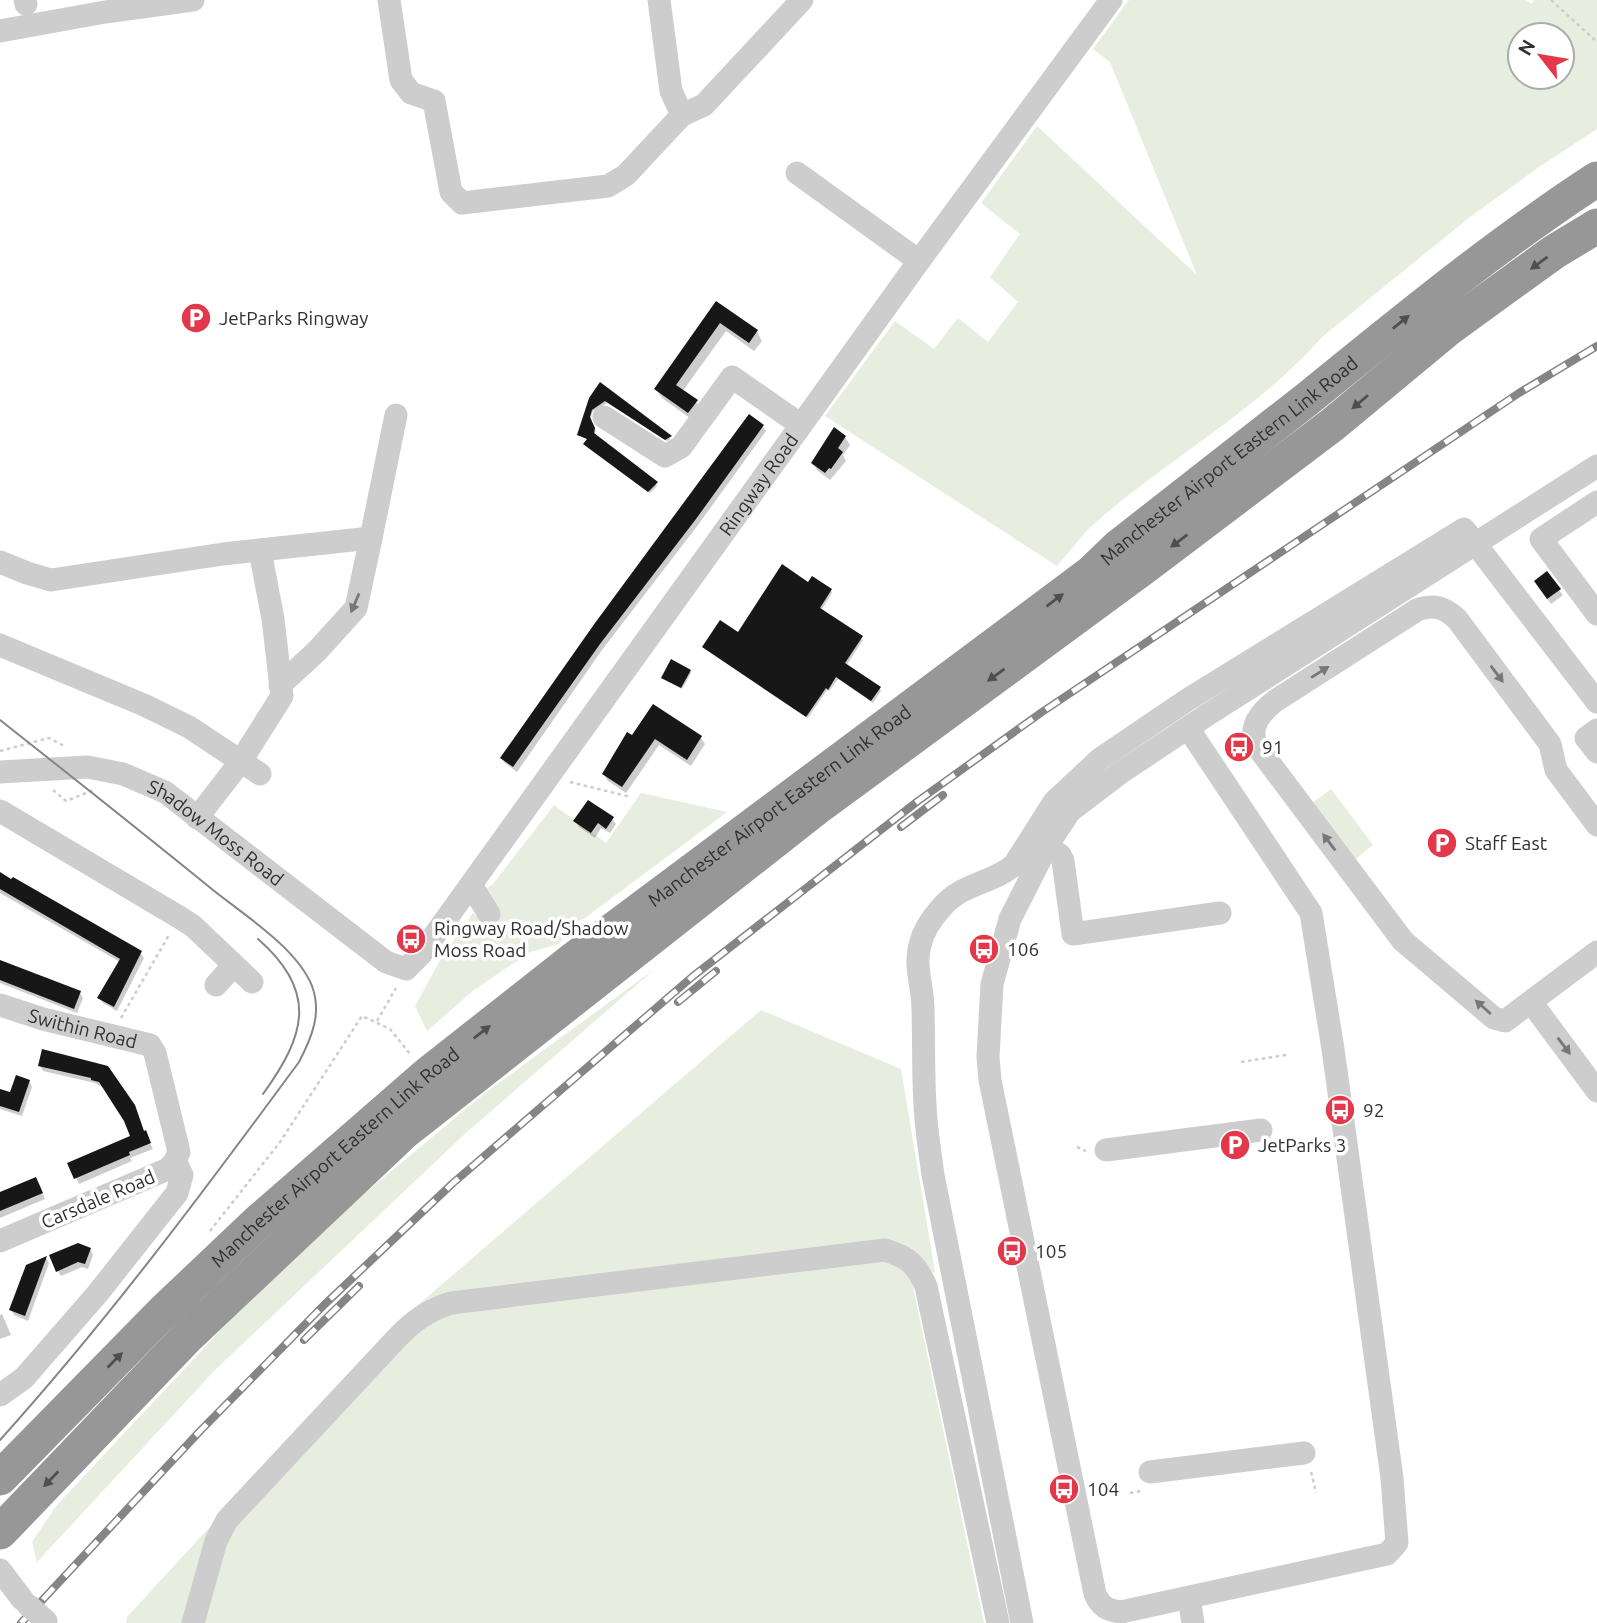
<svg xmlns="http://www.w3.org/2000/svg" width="1597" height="1623" viewBox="0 0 1597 1623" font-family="Ubuntu,sans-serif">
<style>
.green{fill:#e7eddf;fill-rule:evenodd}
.shadow{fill:#0003}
.building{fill:#171717}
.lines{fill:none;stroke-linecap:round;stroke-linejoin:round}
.path{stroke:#cdcdcd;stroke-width:2.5;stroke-dasharray:3.5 3.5;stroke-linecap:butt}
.minor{stroke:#cdcdcd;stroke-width:23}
.highway{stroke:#979797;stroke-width:35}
.tram{stroke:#858585;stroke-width:2}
.rail-casing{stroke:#858585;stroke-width:8}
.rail{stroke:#fff;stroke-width:5;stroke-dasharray:16;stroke-linecap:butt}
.minor-bridge{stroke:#cdcdcd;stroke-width:23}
.oneway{fill:#4f4f4f}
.oneway2{fill:#777}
.labels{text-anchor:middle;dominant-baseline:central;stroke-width:7;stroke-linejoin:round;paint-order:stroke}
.poi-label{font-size:19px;fill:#303030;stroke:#fff;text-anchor:start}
.street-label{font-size:19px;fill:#303030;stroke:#fff}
</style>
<rect width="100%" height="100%" fill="#fff"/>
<g class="green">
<path d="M1129 0H1525L1532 4 1534 0H1597V129L1539 167 1470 217 1322 337C1258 410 1169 458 1096 522 1081 535 1070 552 1057 566L825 416 895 321 934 349 958 318 988 342 1018 302 990 277 1020 234 981 203 1037 126 1197 275 1110 62 1093 49ZM1520 35H1562V77H1520Z"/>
<polygon points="1331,789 1373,845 1353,861 1311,804"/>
<polygon points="641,793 727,812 585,918 570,925 559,944 530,952 474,990 427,1031 415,1006 442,957 473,913 482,920 484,890 493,884 554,805 606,843"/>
<polygon points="656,968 467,1132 215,1370 37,1562 32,1542 56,1506 292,1254 485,1093"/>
<polygon points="761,1010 901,1069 935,1272 911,1278 984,1623 126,1623 127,1617 397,1323"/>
</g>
<g class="shadow">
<polygon points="717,303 757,332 762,341 754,351 726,331 682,392 696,402 702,410 694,421 662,398 656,389"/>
<polygon points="600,385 671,439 667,441 607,403 592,412 590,421 596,431 594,435 656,484 657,486 650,493 587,447 589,440 578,435"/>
<polygon points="762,426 766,431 698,525 602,650 517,772 505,763 502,758"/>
<polygon points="834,430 845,437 850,445 843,455 846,461 830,480 818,471 813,464"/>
<polygon points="809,584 831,590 832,593 822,609 863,640 846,666 879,688 881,691 873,703 838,679 829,691 827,690 808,718 706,648 738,634"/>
<polygon points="1539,587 1559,590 1563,595 1551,604"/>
<polygon points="690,671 691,673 682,689 663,678"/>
<polygon points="633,737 701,738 705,744 691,766 659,745 626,793 608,781 604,774"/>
<polygon points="612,819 616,824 610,833 601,828 595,838 579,827 575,821"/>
<polygon points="0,874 140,952 144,958 117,1011 103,1003 100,998 120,962 0,893"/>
<polygon points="0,962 80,993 83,998 77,1013 0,983"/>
<polygon points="40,1066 107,1067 153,1149 130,1158 132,1161 79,1184 70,1164 132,1137 126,1122 104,1088 95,1083 43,1071"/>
<polygon points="29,1081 32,1087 22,1116 0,1109 0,1091 11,1094"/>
<polygon points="38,1184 45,1199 0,1218 0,1194"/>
<polygon points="90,1249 93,1255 88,1269 82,1267 61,1276 58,1271"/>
<polygon points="46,1258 49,1263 28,1321 14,1315 11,1309 28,1266"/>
<polygon points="2,1314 11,1335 0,1339 0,1315"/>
</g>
<g class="building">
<polygon points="716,301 758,330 749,343 720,323 676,385 698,400 688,413 654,389"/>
<polygon points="600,382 672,436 665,440 605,401 592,410 590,417 595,428 594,433 658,482 648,492 583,444 587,439 577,435 589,398"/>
<polygon points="749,414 764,425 696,519 600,644 513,767 500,758 595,623"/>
<polygon points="834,427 846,436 838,448 843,452 831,469 829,468 825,473 811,463"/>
<polygon points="782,564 808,582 812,576 832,589 820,608 863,636 845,663 881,687 871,701 836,677 828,690 826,688 806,717 702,647 720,620 738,632"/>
<polygon points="1547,571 1561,589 1547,599 1534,581"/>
<polygon points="671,659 691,670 681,688 661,678"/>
<polygon points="653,704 702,736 687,760 655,739 622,787 602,774 627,732 632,735"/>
<polygon points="588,800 614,817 606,829 598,823 591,833 573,821"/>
<polygon points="0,872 11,879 13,877 142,951 114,1007 97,998 120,959 0,889"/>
<polygon points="0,960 81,991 74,1009 0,980"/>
<polygon points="42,1049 108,1066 135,1105 144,1131 146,1130 151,1143 129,1152 130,1155 74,1179 67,1163 130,1136 124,1121 99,1082 91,1080 91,1078 38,1066"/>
<polygon points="16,1075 30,1080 19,1112 0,1106 0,1089 10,1092"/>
<polygon points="36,1177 43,1193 0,1211 0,1192"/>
<polygon points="78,1243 91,1248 85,1264 78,1262 56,1272 49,1255"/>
<polygon points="47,1256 25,1316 9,1310 26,1265"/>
</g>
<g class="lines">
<g class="path">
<polyline points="1551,0 1597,42"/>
<polyline points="0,751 49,738 66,747"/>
<polyline points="570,782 631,797"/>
<polyline points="53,790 66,801 96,789"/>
<polyline points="121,1018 169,935"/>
<polyline points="377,1021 396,988"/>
<polyline points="1241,1062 1286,1055"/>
<polyline points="1077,1147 1086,1151"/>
<polyline points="210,1231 280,1142 362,1016 390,1029 410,1054"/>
<polyline points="1311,1472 1316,1493"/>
<polyline points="1130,1493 1141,1491"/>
</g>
<g class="minor">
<polyline points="25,0 26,4"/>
<polyline points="389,0 401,80 411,93 434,101 451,192 462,203 608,186 626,175 682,115 704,105 802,0"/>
<polyline points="659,0 671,91 682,115"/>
<polyline points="0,31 105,12 193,0"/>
<polyline points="797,173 919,261"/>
<polyline points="604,417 665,456 681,447 732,377 801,425"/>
<polyline points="1597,502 1541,539 1597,614"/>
<polyline points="0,562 27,573 51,580 223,554 371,538 396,415"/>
<polyline points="0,645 144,705 189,727 260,774"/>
<polyline points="280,685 316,652 356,608 371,538"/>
<path d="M1188 728 1311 913 1333 1049 1392 1478 1397 1543 1387 1554 1121 1612C1107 1610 1101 1607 1095 1594L990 1080 988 1057 992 984 1010 919 1047 846 1070 811 1120 773 1207 715 1597 466"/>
<polyline points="1597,730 1586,738 1597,752"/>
<path id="s1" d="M0 772 88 767 123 774 165 792 386 962 406 969 421 954 919 261 1111 0"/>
<polyline points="0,811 179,917 193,926 252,982"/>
<polyline points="197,818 241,761 282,696 273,619 260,551"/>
<path d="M1597 825 1556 770 1550 744 1457 619C1444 607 1433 604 1417 610L1275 701C1260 713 1249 726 1256 745L1403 941 1494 1018 1505 1021 1597 952"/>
<polyline points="1047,846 1060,855 1063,861 1073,934 1220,913"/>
<polyline points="471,885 489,914"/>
<polyline points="216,985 233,966"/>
<polyline points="1531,1002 1597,1091"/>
<path id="s2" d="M0 1005 43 1019 150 1045 155 1053 179 1152 175 1161 168 1169 0 1241"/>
<polyline points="1106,1150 1261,1130"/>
<polyline points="0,1395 24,1378 98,1293 177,1193 182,1175 175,1161"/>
<polyline points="1150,1472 1304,1453"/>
<polyline points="0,1570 22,1599"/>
<polyline points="1189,1598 1193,1623"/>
<path d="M193 1623 216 1541 227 1520 396 1339C412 1322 428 1310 451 1303L885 1250C908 1257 916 1264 926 1286L998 1623"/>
<path d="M1022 1623 933 1175C930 1152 926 1129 925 1105 923 1073 924 1041 923 1009 923 987 914 966 920 945 923 931 932 918 941 908 963 882 992 884 1014 865L1054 802 1100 759 1187 700 1464 529 1597 702"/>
</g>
<g class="highway">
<path id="s3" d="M0 1478 164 1311 259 1221 428 1074 574 959 1091 573 1118 547C1180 498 1243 449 1306 400 1401 323 1494 246 1597 179"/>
<polyline points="0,1532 188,1336 404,1132 815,809 1147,565 1332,425 1449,328 1554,252 1597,226"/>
</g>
<g class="tram">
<path d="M0 720C71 776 143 833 213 890 244 915 297 948 312 986 322 1013 312 1037 299 1062 204 1191 108 1320 0 1440"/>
<path d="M258 939C319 992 305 1036 263 1094"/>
</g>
<g class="rail-casing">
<g id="rail">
<polyline points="901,827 943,795"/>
<polyline points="678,1002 716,971"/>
<polyline points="304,1340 359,1286"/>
<polyline points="21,1623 201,1430 324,1305 453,1183 692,977 918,801 1042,712 1519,393 1597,346"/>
</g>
</g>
<use href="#rail" class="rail"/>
<polyline class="minor-bridge" points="28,1605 46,1621"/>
</g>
<defs><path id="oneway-solid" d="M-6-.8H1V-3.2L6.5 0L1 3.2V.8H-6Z" transform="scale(1.75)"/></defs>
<g class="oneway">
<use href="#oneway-solid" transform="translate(1539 263) rotate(144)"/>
<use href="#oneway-solid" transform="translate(1401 322) rotate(-39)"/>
<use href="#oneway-solid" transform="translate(1360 402) rotate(140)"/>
<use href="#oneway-solid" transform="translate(1179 541) rotate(143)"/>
<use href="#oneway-solid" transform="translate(1055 600) rotate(-37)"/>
<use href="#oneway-solid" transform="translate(996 675) rotate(144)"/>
<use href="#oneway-solid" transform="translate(482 1032) rotate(-38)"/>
<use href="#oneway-solid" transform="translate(115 1360) rotate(-45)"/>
<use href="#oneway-solid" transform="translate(51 1479) rotate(134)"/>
</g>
<g class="oneway2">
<use href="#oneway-solid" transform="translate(355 603) rotate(113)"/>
<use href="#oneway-solid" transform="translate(1320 672) rotate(-32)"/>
<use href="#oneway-solid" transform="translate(1497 674) rotate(53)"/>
<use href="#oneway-solid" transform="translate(1329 842) rotate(-127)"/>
<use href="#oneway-solid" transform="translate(1483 1007) rotate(-138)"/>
<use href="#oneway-solid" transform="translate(1564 1046) rotate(53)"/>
</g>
<defs>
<g id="parking-disc" transform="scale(1.575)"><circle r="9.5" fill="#e23849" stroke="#fff"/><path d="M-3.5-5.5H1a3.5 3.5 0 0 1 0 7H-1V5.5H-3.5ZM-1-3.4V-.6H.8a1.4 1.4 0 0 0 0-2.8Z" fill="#fff"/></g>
<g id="bus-disc" transform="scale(1.575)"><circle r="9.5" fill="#e23849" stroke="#fff"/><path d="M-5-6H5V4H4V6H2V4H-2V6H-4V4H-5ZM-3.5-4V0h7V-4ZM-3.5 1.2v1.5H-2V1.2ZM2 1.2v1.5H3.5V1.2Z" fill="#fff"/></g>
</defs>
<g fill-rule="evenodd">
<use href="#parking-disc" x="196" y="318"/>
<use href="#bus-disc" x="1239" y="747"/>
<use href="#parking-disc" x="1442" y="843"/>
<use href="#bus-disc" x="411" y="939"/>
<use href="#bus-disc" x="984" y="949"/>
<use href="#bus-disc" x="1340" y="1110"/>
<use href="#parking-disc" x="1235" y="1145"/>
<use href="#bus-disc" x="1012" y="1251"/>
<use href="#bus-disc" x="1064" y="1489"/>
</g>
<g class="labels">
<g class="poi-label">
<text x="219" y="318">JetParks Ringway</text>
<text x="1262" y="747">91</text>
<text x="1465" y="843">Staff East</text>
<text x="434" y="928">Ringway Road/Shadow<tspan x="434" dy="22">Moss Road</tspan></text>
<text x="1007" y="949">106</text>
<text x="1363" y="1110">92</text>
<text x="1258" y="1145">JetParks 3</text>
<text x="1035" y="1251">105</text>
<text x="1087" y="1489">104</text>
</g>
<g class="street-label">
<text stroke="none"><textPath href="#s3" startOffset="1598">Manchester Airport Eastern Link Road</textPath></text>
<text stroke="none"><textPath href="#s1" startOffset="1069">Ringway Road</textPath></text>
<text stroke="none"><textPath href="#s3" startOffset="1031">Manchester Airport Eastern Link Road</textPath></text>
<text stroke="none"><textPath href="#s1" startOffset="234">Shadow Moss Road</textPath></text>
<text stroke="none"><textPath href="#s2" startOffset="86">Swithin Road</textPath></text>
<text stroke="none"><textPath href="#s3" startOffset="464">Manchester Airport Eastern Link Road</textPath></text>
<text transform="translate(98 1199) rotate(-23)">Carsdale Road</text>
</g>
</g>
<g transform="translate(1541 56) rotate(301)"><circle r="33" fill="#ffffff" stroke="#acacac" stroke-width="2"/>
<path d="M0-5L12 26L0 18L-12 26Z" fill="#e23849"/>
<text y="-10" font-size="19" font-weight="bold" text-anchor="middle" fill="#303030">N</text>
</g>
</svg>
